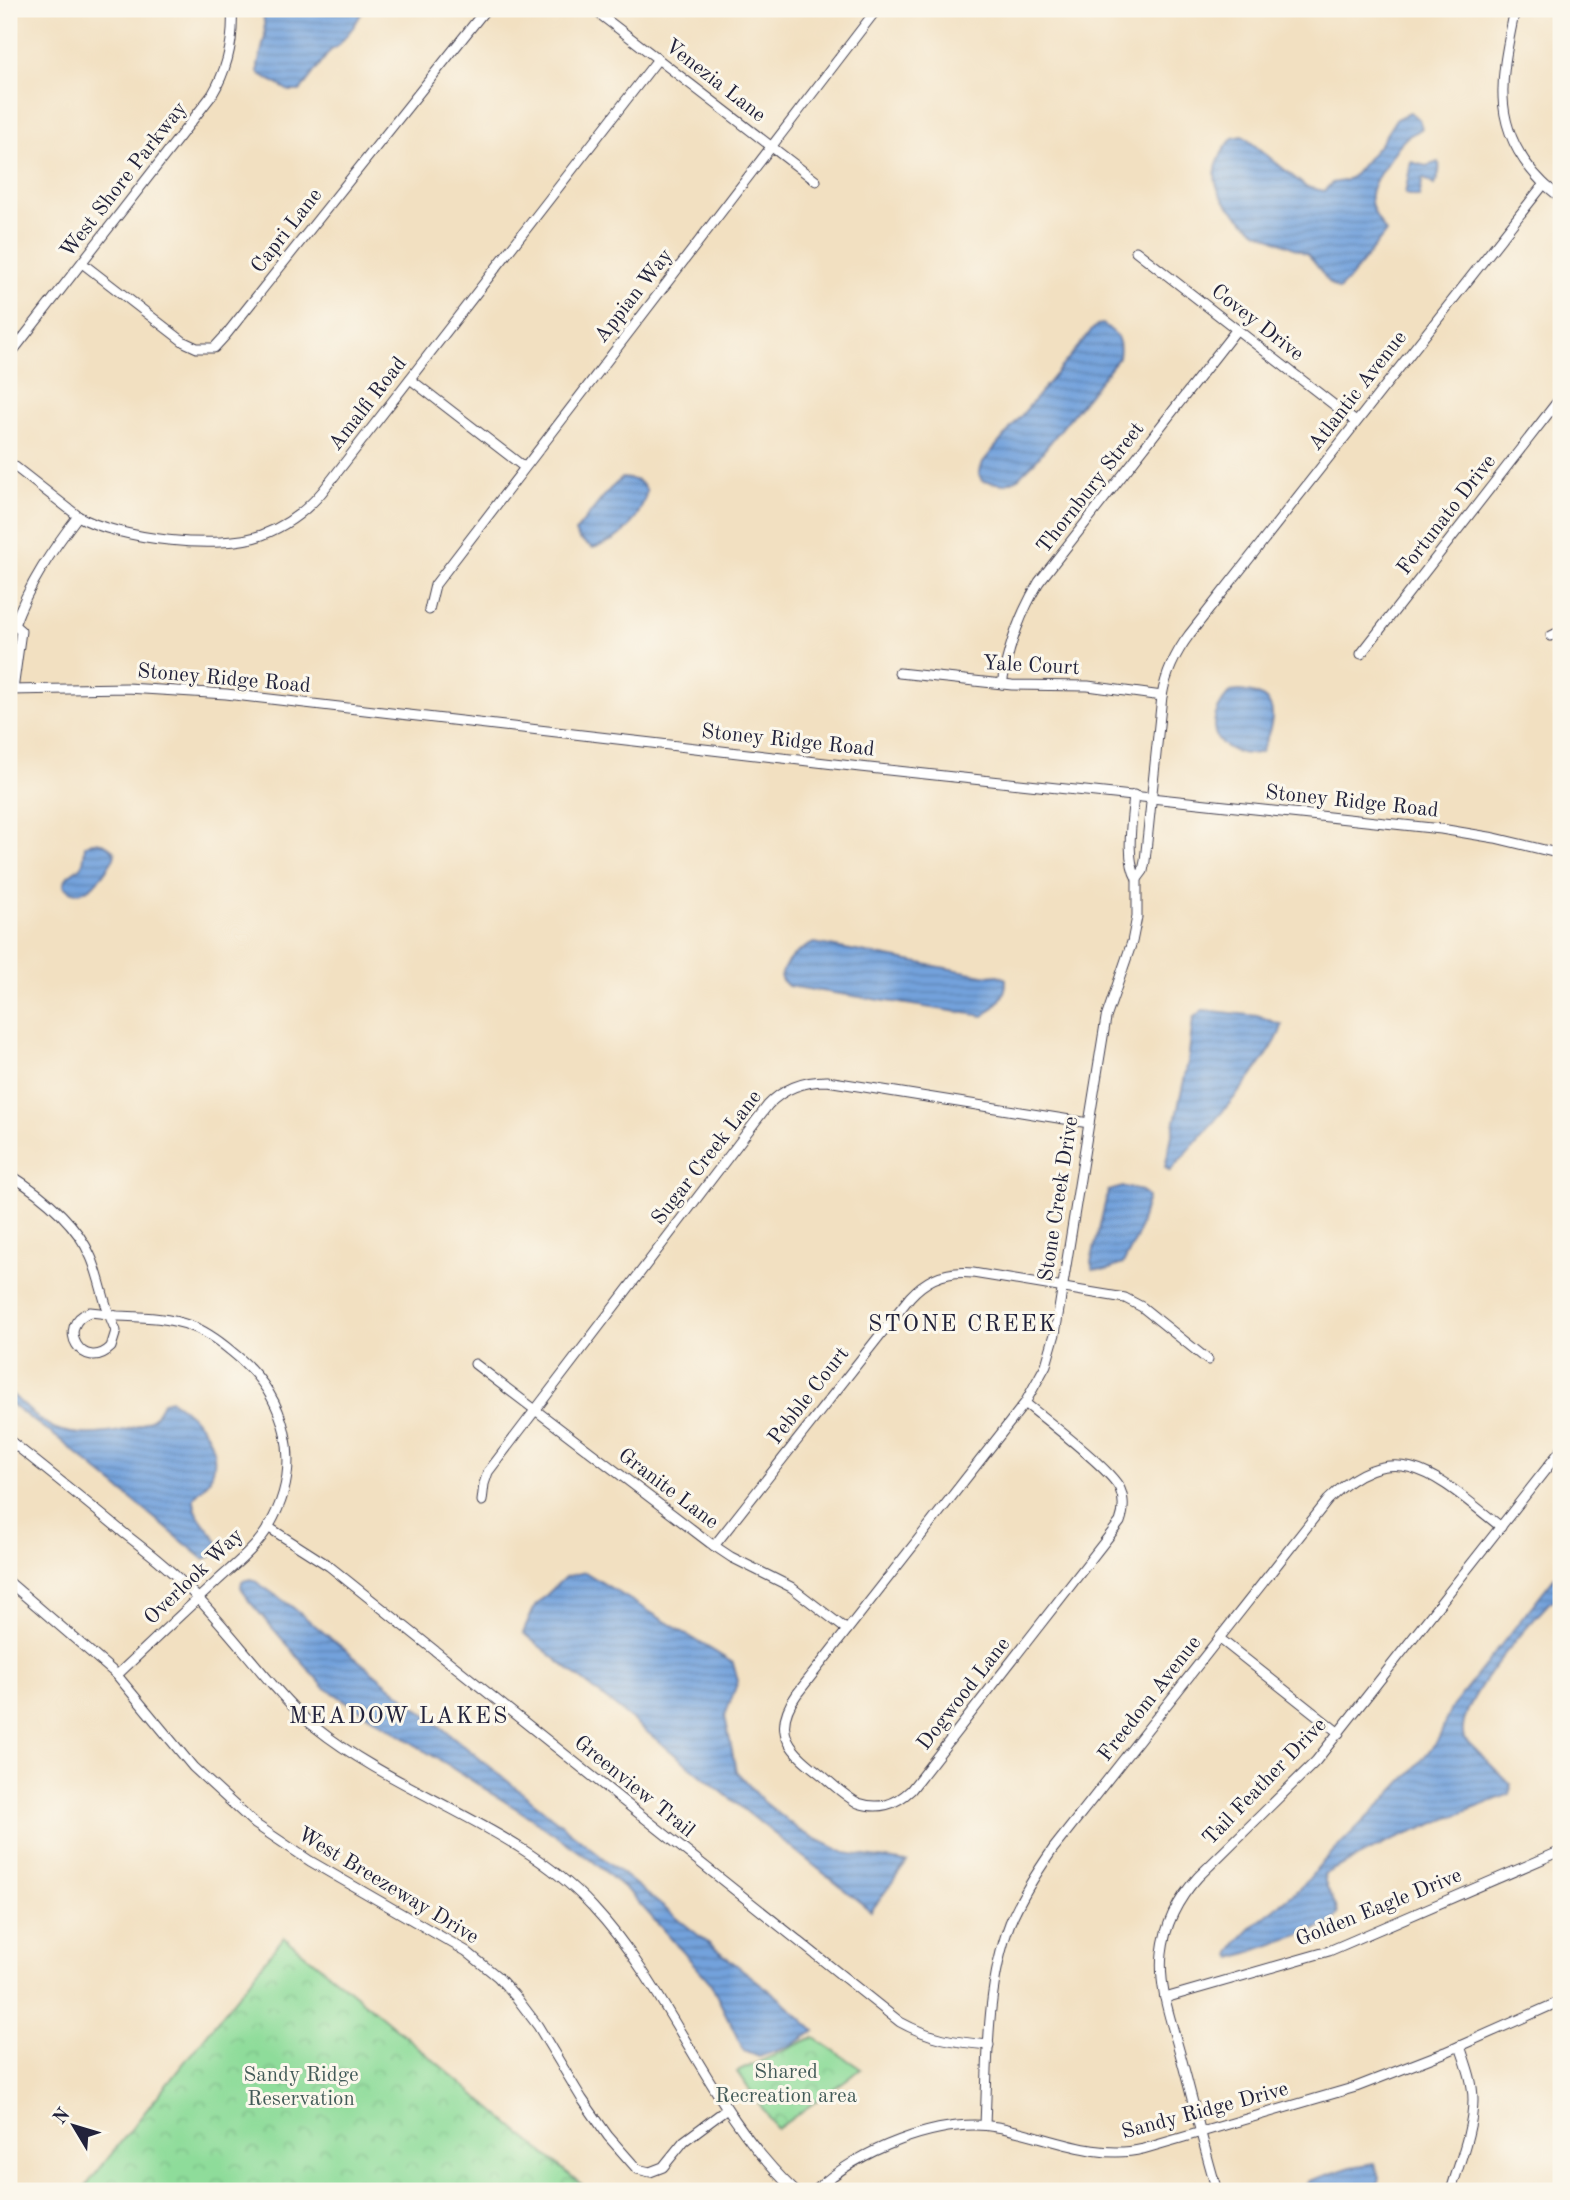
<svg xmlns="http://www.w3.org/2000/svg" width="1570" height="2200" viewBox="0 0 1570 2200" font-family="'Old Standard TT',serif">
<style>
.park{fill:url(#park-crowns);stroke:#587f6a;stroke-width:2}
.water{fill:url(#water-rules);stroke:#4a628c;stroke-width:2}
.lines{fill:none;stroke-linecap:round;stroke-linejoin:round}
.minor-casing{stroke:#413e4f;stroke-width:11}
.minor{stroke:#fff;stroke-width:9}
.labels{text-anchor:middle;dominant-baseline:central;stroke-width:6;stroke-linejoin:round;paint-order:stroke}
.street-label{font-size:21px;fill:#22223b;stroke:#fbf7ec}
.park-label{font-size:21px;fill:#425a58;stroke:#fbf7ec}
.neighbourhood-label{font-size:23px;letter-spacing:2px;fill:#22223b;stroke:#fbf7ec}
</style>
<defs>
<pattern id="park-crowns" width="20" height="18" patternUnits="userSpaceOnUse" patternTransform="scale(1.75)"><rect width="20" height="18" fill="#8edc9a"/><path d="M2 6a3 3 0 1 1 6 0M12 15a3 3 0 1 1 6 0" fill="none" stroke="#7abc86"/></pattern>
<pattern id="water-rules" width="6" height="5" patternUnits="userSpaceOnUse" patternTransform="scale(1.75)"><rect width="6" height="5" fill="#73a2dc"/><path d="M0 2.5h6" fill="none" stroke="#5e84b4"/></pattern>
</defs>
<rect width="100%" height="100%" fill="#fbf7ec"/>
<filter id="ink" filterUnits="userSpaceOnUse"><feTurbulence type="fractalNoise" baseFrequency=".0143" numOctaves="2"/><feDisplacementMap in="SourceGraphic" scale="14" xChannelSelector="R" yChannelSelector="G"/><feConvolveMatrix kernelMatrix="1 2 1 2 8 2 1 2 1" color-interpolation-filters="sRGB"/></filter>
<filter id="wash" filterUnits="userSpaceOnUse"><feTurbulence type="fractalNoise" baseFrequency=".00686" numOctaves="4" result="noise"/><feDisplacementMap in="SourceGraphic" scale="28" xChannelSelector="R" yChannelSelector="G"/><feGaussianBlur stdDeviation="1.57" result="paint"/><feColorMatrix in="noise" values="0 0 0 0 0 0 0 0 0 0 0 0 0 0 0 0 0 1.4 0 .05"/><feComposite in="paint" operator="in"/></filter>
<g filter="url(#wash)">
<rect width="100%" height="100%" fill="#f2e0c1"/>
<g class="park">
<polygon points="284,1937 380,2015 589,2191 82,2191"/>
<polygon points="814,2037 861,2069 777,2129 737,2072"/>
</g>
<g class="water">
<polygon points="263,9 364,9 354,26 338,46 330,51 300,91 289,91 258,73 258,65 265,36"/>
<path d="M1410 112 1419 119 1422 128C1417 133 1409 134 1404 140 1397 146 1393 155 1387 163 1366 193 1365 201 1386 232L1350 278 1339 290C1323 281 1320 265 1307 254 1290 246 1273 239 1257 231 1251 227 1245 222 1240 217 1210 192 1207 167 1233 138L1243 136 1306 187 1324 191 1332 183 1344 181 1353 176 1380 144 1396 119Z"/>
<path d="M1411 162 1426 166 1439 162C1440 172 1439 177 1434 185L1423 178 1419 197 1405 194Z"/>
<path d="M1103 324C1117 334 1122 340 1119 357L1036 460 1017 479 1004 484 982 481 979 474 983 462 1091 331 1097 325Z"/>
<path d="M622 478C634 479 641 480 647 491 638 522 624 539 593 548L579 539 575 532 609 490Z"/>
<path d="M1240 691C1283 695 1275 721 1261 752 1252 755 1244 755 1234 751 1204 738 1212 712 1230 692Z"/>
<path d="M92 842C101 842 110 845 115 853L114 858C105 873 83 907 64 886 65 872 76 874 82 864 85 859 84 852 85 846Z"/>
<path d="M814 943 988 976 998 975 1006 979C1007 996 996 1006 984 1016L788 986 781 979C782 962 799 950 814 943Z"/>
<path d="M1203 1010 1258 1016 1282 1025C1278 1054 1193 1145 1170 1171L1165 1167 1188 1062 1193 1018Z"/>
<polygon points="1123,1187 1142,1191 1148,1197 1137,1237 1123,1264 1107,1270 1093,1269 1091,1262 1108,1191"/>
<path d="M9 1392C23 1404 39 1422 56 1429 81 1439 134 1434 155 1416 158 1413 161 1406 163 1402L171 1400C196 1416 227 1447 209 1480 206 1486 199 1491 194 1497 193 1518 211 1529 221 1546L212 1556 204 1559 194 1551 59 1439 9 1403Z"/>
<path d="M1561 1569V1605L1554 1600 1550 1602C1528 1626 1453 1705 1464 1738L1510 1784 1511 1790 1510 1794 1388 1842 1324 1874C1324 1890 1336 1899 1338 1914L1331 1924 1233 1958 1230 1955C1244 1925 1284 1906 1306 1882 1311 1877 1315 1870 1320 1865 1359 1824 1402 1786 1437 1741 1444 1731 1444 1719 1452 1707Z"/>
<polygon points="585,1572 733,1663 738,1681 725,1716 736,1771 763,1801 800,1831 845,1853 907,1862 871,1911 523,1633 535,1606 565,1577"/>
<polygon points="252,1579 291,1606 703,1939 778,1997 815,2031 792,2045 759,2057 744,2051 710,1982 631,1894 594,1862 531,1818 324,1687 249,1601 241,1587 242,1581"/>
<polygon points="1375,2163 1380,2178 1376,2191 1302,2191 1308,2181 1351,2167"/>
</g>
</g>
<g filter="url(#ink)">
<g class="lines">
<g class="minor-casing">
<g id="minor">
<polyline points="593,9 816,181"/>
<polyline points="1544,184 1561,198"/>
<polyline points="1136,251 1356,422"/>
<polyline points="82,263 184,342 197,348 214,348 225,336 486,9"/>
<path d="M9 356 212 95C228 68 234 41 232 9"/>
<polyline points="410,379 524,467"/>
<path d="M9 462 78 516C116 539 220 551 262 535 286 526 306 511 322 492L658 59"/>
<polyline points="429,610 435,585 877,9"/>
<path d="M14 625C29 584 52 550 78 516"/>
<polyline points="9,628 14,625 21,631 13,690"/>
<polyline points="1551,636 1561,631"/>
<polyline points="1361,654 1561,397"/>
<polyline points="899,673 1012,685 1088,686 1162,696"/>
<path d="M1002 684C1008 647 1020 614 1039 582L1237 329"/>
<polyline points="9,690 127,688 226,694 860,767 1441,829 1495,838 1561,854"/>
<polyline points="9,723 11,690"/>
<path d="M1134 795C1132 819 1125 859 1137 879L1143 871 1145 861 1162 696C1166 672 1175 654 1189 635L1544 184C1488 128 1501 78 1515 9"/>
<path d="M9 1174C41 1194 76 1222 91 1257 99 1275 102 1295 109 1314L117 1316C142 1317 167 1317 191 1326 206 1331 219 1341 231 1351 286 1394 306 1463 269 1526 256 1549 233 1566 214 1584 181 1614 149 1645 117 1675"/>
<path d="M90 1312 109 1314 116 1331 111 1347C83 1374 54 1325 90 1312Z"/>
<polyline points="475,1364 710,1543 731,1557 791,1587 847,1630"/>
<path d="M1025 1403C1045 1419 1112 1470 1120 1489 1125 1501 1124 1511 1120 1522L911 1790C895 1805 879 1810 858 1803 845 1796 834 1786 823 1776 792 1752 769 1733 797 1694L1025 1403 1046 1365 1055 1334 1106 1018 1132 942 1137 917V879"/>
<path d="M9 1440C48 1471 87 1502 125 1534 147 1551 169 1568 188 1588 218 1618 244 1652 272 1684 286 1699 299 1715 315 1727 401 1796 517 1825 593 1907 673 1993 709 2111 795 2191"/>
<path d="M482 1501 484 1484 488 1472 768 1105C784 1088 804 1081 827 1081L1089 1123"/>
<path d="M268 1527 329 1566 900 2022C931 2039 954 2042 989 2045"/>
<path d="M714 1546 910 1297C927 1278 947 1270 973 1273L1125 1298 1142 1307 1208 1360"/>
<polyline points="9,1582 116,1674 193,1767 255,1824 310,1861 466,1951 498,1977 516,1997 538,2026 582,2099 608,2136 637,2169 650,2172 663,2167 684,2141 727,2109"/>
<polyline points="1219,1638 1339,1733"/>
<polyline points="1165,1998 1329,1951 1561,1851"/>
<path d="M985 2125C988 2058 986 1987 1010 1923 1021 1897 1037 1872 1053 1849L1328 1500C1397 1430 1442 1481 1501 1527"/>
<path d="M815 2191C856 2151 939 2117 997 2127 1045 2135 1094 2161 1143 2149L1356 2087 1446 2052 1561 2001"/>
<path d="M1217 2191C1204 2147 1193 2102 1181 2057 1172 2023 1158 1988 1162 1953 1165 1924 1179 1898 1198 1877L1316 1761 1561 1450"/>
<path d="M1451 2191C1459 2163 1473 2130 1473 2100 1473 2081 1466 2064 1460 2046"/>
</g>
</g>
<use href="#minor" class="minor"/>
</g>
</g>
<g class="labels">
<g class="street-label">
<text transform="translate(715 81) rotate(38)">Venezia Lane</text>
<text transform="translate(124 180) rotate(-52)">West Shore Parkway</text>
<text transform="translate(287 231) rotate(-52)">Capri Lane</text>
<text transform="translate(634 296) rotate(-52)">Appian Way</text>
<text transform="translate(1257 323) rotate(38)">Covey Drive</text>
<text transform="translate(1358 391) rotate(-52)">Atlantic Avenue</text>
<text transform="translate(368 404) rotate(-52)">Amalfi Road</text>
<text transform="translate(1091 488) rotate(-52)">Thornbury Street</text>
<text transform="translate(1447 515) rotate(-52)">Fortunato Drive</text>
<text transform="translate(1031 666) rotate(3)">Yale Court</text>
<text transform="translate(224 679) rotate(5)">Stoney Ridge Road</text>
<text transform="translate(788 741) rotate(6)">Stoney Ridge Road</text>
<text transform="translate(1352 802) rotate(6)">Stoney Ridge Road</text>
<text transform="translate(707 1158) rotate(-52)">Sugar Creek Lane</text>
<text transform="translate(1059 1199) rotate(-81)">Stone Creek Drive</text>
<text transform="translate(809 1396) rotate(-52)">Pebble Court</text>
<text transform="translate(668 1489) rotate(37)">Granite Lane</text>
<text transform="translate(194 1577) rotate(-44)">Overlook Way</text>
<text transform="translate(964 1694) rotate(-52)">Dogwood Lane</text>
<text transform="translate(1150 1699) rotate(-52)">Freedom Avenue</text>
<text transform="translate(1265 1782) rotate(-46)">Tail Feather Drive</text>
<text transform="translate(634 1787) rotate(39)">Greenview Trail</text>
<text transform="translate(388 1886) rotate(31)">West Breezeway Drive</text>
<text transform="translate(1379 1908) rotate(-22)">Golden Eagle Drive</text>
<text transform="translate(1205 2111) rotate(-15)">Sandy Ridge Drive</text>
</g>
<g class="park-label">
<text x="786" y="2072">Shared<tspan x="786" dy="24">Recreation area</tspan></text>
<text x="301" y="2075">Sandy Ridge<tspan x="301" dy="24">Reservation</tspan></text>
</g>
<g class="neighbourhood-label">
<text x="963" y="1324">STONE CREEK</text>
<text x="399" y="1716">MEADOW LAKES</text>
</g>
</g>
<rect width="1570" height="2200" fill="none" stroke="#fbf7ec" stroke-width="35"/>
<g transform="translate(74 2126) rotate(308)" stroke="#fbf7ec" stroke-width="5" paint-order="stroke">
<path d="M0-5L12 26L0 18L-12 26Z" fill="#22223b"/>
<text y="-10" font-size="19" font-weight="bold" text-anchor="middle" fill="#22223b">N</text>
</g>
</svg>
